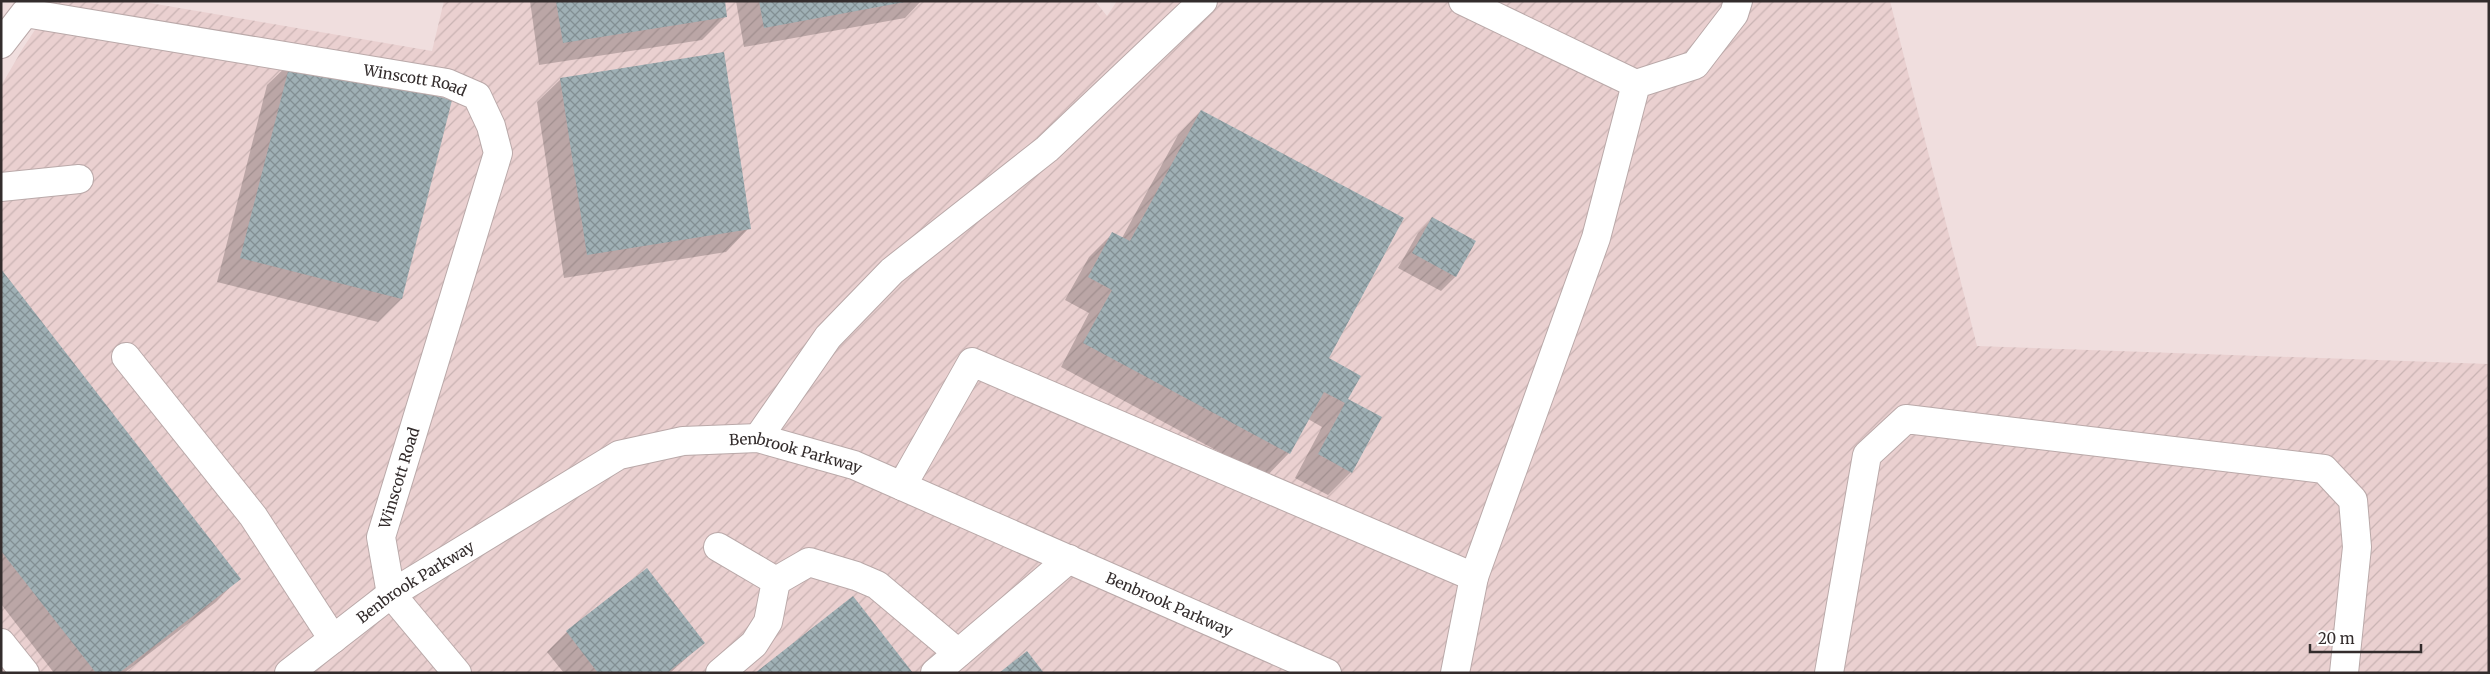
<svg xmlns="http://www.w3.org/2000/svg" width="2490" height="674" viewBox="0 0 2490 674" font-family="Merriweather,serif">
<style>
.industrial{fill:url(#industrial-furrows)}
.shadow{fill:#0003}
.building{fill:url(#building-cross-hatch)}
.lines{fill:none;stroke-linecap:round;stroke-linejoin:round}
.minor-casing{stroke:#baa9a9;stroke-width:30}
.minor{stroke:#fff;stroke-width:28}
.labels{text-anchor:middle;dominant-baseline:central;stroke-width:4;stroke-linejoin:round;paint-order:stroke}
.street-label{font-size:15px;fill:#332c2c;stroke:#fff}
</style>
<defs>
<pattern id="industrial-furrows" width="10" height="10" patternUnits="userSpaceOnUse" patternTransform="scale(1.25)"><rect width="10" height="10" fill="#ead0d0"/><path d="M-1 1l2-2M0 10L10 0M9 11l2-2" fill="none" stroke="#c9b3b3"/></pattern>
<pattern id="building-cross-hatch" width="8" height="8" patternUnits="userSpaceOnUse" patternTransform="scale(1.25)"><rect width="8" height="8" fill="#9fb0b5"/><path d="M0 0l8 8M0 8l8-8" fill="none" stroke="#828f93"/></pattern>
</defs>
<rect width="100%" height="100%" fill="#f0dede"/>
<polygon class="industrial" points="54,1 138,1 432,51 444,1 1095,1 1107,16 1117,1 1890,1 1977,346 2489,364 2489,673 1,673 1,86 23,48"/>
<g class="shadow">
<polygon points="530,1 724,1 726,16 702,40 539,65"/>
<polygon points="736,1 921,1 905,18 744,47"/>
<polygon points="291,62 401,299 378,322 217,282 267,85"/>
<polygon points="561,79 749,228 726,252 564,278 537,102"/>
<polygon points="1201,111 1347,400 1351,472 1328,495 1295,478 1322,427 1308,419 1289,453 1266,477 1061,367 1089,313 1065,300 1089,257 1113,233 1122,238 1178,135"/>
<polygon points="1432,219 1455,277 1441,291 1398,268 1418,233"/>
<polygon points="1,271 239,578 216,602 124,673 54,673 1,604"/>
<polygon points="646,570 703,643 670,673 564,673 547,652 567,632"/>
</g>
<g class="building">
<polygon points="556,1 725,1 727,17 563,43"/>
<polygon points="759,1 904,1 905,2 764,28"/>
<polygon points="724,52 751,229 587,255 560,78"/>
<polygon points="291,60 452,100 402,299 240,258"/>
<polygon points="1201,110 1404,218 1329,358 1361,376 1348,399 1382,417 1352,473 1318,454 1345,403 1324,392 1290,454 1083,343 1112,290 1088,277 1112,232 1130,241"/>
<polygon points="1432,217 1476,241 1456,277 1412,253"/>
<polygon points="1,269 241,579 119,673 96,673 1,551"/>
<polygon points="647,568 705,643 667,673 598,673 566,631"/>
<polygon points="853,596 913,673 755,673"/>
<polygon points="1027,651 1044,673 999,673"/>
</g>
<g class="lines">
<g class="minor-casing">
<g id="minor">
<polyline points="1463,1 1636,84"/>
<path id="s1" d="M1 44 25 13 447 83 477 96 491 126 498 153 381 537 391 594 457 673"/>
<polyline points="1,187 79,179"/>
<polyline points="126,357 253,516 333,639"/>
<polyline points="758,438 828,337 892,271 1047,149 1203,1"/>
<polyline points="902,486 972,362 1474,577 1596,238 1636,84 1695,65 1734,14 1738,1"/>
<polyline points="718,547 776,581 768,622 754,644 720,673"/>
<polyline points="776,581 809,562 856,576 877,585 958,653"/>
<polyline points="1,643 25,673"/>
<path id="s2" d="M289 673 391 594 619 455 683 441 758 438 854 465 1327 673"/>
<polyline points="935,673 1069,559"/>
<polyline points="1455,673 1474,577"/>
<polyline points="1829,673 1867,455 1906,419 2324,469 2353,500 2357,547 2344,673"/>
</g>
</g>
<use href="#minor" class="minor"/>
</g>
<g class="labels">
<g class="street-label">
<text stroke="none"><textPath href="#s1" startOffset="435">Winscott Road</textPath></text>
<text stroke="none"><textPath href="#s2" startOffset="576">Benbrook Parkway</textPath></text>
<text transform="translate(399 478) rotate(-73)">Winscott Road</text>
<text stroke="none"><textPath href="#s2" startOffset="156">Benbrook Parkway</textPath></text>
<text stroke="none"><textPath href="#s2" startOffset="981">Benbrook Parkway</textPath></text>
</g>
</g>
<rect width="2490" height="674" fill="none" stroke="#332c2c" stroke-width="5"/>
<path d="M2310 644v8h111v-8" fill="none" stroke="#332c2c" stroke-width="2.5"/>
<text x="2318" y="644" font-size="15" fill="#332c2c" stroke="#ffffff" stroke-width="4" paint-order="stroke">20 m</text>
</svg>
